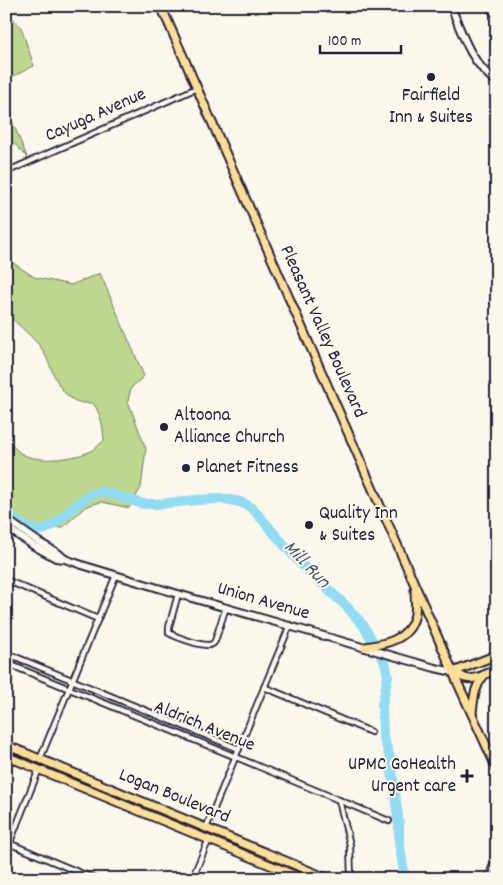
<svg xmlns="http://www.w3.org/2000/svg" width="503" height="885" viewBox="0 0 503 885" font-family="Dekko,sans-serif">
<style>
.green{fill:#bed68d;stroke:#707c64}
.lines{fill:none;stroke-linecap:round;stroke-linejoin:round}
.river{stroke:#91dcf2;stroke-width:10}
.street-casing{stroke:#22223b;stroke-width:8}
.secondary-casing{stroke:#22223b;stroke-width:10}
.primary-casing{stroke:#22223b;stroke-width:11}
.street{stroke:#fbf7ec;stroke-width:4.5}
.secondary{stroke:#fbf7ec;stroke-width:6}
.primary{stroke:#fdde96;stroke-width:7}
.poi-dot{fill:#22223b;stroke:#fbf7ec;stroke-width:2}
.labels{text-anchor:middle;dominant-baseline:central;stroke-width:4;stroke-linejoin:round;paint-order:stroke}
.poi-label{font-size:19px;fill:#22223b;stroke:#fbf7ec;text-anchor:start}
.street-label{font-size:19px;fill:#22223b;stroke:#fbf7ec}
.water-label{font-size:20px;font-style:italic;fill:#435a72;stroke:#fbf7ec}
</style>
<rect width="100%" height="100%" fill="#fbf7ec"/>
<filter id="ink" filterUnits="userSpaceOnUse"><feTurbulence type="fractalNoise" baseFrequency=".02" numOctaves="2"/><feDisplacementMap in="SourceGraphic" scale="10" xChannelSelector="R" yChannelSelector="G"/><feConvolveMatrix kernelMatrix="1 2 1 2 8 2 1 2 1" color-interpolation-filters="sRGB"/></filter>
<g filter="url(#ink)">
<g class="green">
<polygon points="6,11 21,27 34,66 6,80"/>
<polygon points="6,106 27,157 6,135"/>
<path d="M6 257 16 265 34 277 71 285 100 273 144 376 131 388 128 401 146 449 141 488 129 508 102 502 93 504 84 508 62 528 48 526 36 529 15 519 6 507V437C10 442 15 448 19 452 35 464 72 459 89 452 95 449 99 445 104 440 103 426 101 414 93 403 89 403 85 403 82 403 55 397 53 363 39 345 29 333 16 324 6 312Z"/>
</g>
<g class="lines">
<path class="river" d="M6 512C40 542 46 532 75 506 81 501 87 496 94 493 110 489 130 503 146 504 177 506 229 488 254 510L300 563 345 605 363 625 385 662 388 676 382 705 383 736 390 757 399 824V841L404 873 403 879"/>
<g class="street-casing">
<g id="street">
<polyline points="487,6 497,17"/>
<polyline points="6,172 197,88"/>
<polyline points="6,580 98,619"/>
<path d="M178 594 169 627V633C176 637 201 646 209 645 213 644 213 644 215 641L226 607"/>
<polyline points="6,653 239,749"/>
<polyline points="6,663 236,757 389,821"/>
<polyline points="264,687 371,732"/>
<polyline points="40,759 116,575"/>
<polyline points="339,800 350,845 351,879"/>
<polyline points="206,828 290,625"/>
<polyline points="6,842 95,879"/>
<polyline points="6,852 39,769"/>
<polyline points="6,873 9,879"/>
<polyline points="192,879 209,839"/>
<polyline points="487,879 493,865 497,866"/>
</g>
</g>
<g class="secondary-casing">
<g id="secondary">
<path d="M451 6C462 34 471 64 497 82"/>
<polyline points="6,519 39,542 58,553 65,559"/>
<polyline points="6,527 34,546 56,558 65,559 82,565 178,594 435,668 453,672"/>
</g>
</g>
<g class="primary-casing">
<g id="primary">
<polyline points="161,6 460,688 497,769"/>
<path d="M365 647C385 644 408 640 414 618 417 609 415 599 415 590"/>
<path d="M453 672C457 674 461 676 465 678 475 681 488 673 497 669"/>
<polyline points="453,672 497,655"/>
<path d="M472 713C474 697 474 688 484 675"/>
<polyline points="6,745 329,879"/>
<polyline points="6,756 304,879"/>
</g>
</g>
<use href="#street" class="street"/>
<use href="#secondary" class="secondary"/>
<use href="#primary" class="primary"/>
</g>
</g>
<g class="poi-dot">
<circle cx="431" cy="77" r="5"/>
<circle cx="164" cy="427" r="5"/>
<circle cx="186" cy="468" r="5"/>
<circle cx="309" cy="525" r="5"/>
<path d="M464.5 768.5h5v5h5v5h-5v5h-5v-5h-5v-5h5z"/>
</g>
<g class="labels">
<g class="poi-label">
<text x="431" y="96" text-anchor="middle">Fairfield<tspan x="431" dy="22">Inn &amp; Suites</tspan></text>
<text x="174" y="416">Altoona<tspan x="174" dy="22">Alliance Church</tspan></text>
<text x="196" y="468">Planet Fitness</text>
<text x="319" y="514">Quality Inn<tspan x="319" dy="22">&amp; Suites</tspan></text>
<text x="456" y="765" text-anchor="end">UPMC GoHealth<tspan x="456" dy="22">Urgent care</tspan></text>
</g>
<g class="street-label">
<text transform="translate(96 116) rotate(-24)">Cayuga Avenue</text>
<text transform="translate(322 332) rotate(66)">Pleasant Valley Boulevard</text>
<text transform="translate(263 602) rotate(16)">Union Avenue</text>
<text transform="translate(204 727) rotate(22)">Aldrich Avenue</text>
<text transform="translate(174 797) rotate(22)">Logan Boulevard</text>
</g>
<g class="water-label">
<text transform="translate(306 565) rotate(46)">Mill Run</text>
</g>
</g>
<rect width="503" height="885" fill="none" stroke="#fbf7ec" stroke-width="25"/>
<rect x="12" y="12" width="478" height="860" fill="none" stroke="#22223b" stroke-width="2" filter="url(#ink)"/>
<path d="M320 45v8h81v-8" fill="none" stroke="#22223b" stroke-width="2.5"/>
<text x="328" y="45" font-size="15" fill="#22223b" stroke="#fbf7ec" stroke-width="4" paint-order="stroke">100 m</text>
</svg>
